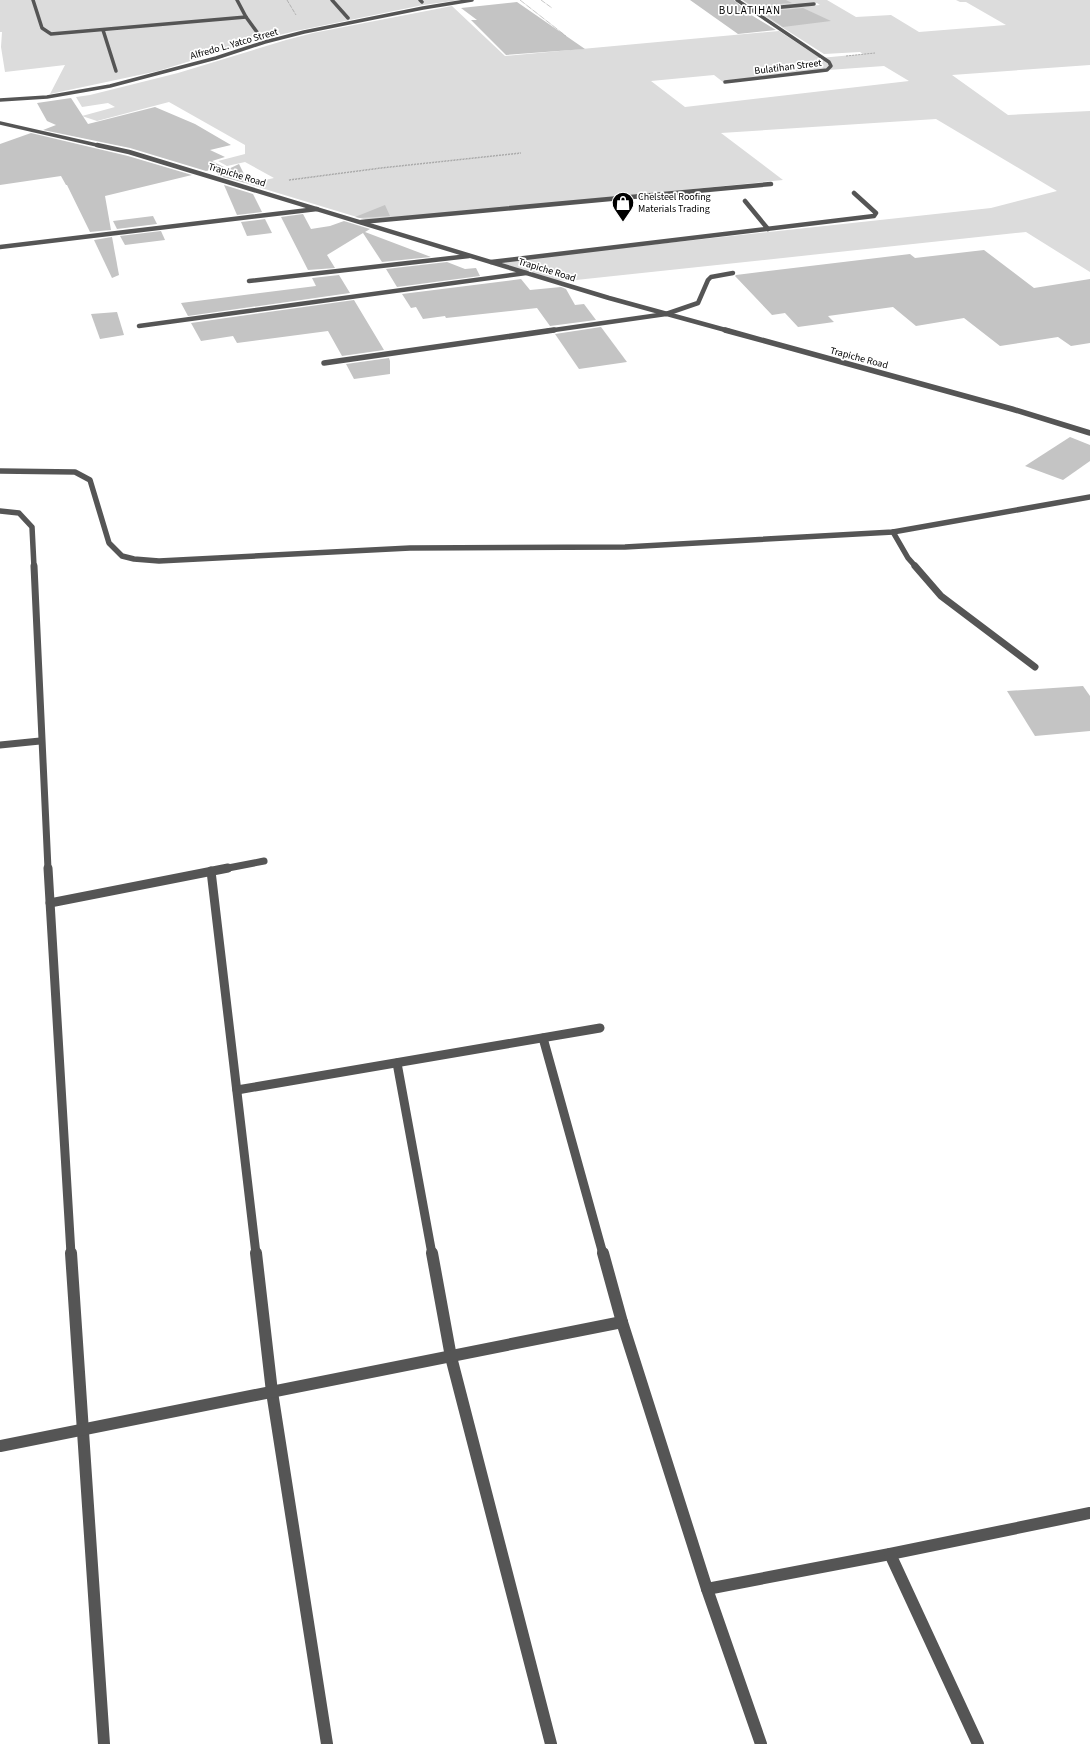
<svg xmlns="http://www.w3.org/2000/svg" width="1090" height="1744" viewBox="0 0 1090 1744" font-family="'Source Sans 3',sans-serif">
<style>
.green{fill:#dcdcdc;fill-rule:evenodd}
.building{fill:#c4c4c4}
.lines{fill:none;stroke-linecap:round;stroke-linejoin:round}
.path-far1{stroke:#777;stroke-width:1;stroke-dasharray:0.5 1;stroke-linecap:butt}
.path{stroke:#777;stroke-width:1.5;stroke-dasharray:0.5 1;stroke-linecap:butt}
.service-far1{stroke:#555;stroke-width:3.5}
.service{stroke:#555;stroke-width:4.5}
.minor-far5{stroke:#555;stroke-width:3.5}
.minor-far4{stroke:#555;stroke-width:4.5}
.minor-far3{stroke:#555;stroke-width:5.5}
.minor-far2{stroke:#555;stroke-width:7}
.minor-far1{stroke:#555;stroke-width:9}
.minor{stroke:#555;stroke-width:12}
.tertiary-far2{stroke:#555;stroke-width:3.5}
.tertiary-far1{stroke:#555;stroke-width:4.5}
.tertiary{stroke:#555;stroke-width:5.5}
.labels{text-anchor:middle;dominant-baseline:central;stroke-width:3.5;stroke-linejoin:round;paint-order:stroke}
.far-street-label{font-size:10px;fill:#000;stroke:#fff}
.far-poi-label{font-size:10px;fill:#000;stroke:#fff;text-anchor:start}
.far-neighbourhood-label{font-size:11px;letter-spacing:1px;fill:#000;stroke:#fff}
</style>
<rect width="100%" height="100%" fill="#fff"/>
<g class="green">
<polygon points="0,0 460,0 423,5 296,31 262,39 158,71 50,94 65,65 5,72 1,47 2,32 0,32"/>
<path d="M742 0H827L856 17 891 15 919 32 1006 25 966 2H960L956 0H1090V65L952 75 1008 115 1090 111V272L1026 232 576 280 551 281 491 262 991 208 1057 191 936 119 721 133 783 180 370 221 248 184 274 178 245 162 227 166 218 161 245 154V145L169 102 97 121 82 116 115 107 108 103 82 107 76 97 90 95 178 73 286 40 313 33 452 6 505 56 779 31 820 58 863 54 860 52 824 54 758 12 761 10 820 5 817 3 753 8ZM884 66 909 81 685 107 651 81 714 75 723 82 828 70Z"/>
</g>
<g class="building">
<polygon points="690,0 734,0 748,13 776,30 738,34"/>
<polygon points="743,0 786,0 792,3 752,6"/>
<polygon points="517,2 585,49 506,55 471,20 477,20 461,8"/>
<polygon points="803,8 831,21 783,27 761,12"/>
<polygon points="71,98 88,124 155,107 195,124 231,145 210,150 225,157 212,161 224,167 206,171 130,148 43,130 56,125 47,121 37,103"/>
<polygon points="31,133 128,156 192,175 105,196 111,230 90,232 67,185 66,185 61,176 0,185 0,144"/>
<polygon points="239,164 249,184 219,176 218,174"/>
<polygon points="224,185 253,194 262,212 237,215"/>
<polygon points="385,205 390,216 360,218 355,217"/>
<polygon points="303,214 311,229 330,226 344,221 370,229 365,232 431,257 382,262 363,233 327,255 335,268 308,270 281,217"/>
<polygon points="153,216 157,224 117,229 113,221"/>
<polygon points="265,219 272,233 247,236 241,222"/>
<polygon points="161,231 165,240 125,245 120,236"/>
<polygon points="112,237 119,275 112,278 94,240"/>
<polygon points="984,250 1034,288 1090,279 1090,343 1071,346 1058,337 1000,346 964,318 916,326 893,307 828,316 834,322 798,327 785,313 772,315 735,276 736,275 910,254 915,258"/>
<polygon points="447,262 465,269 476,268 480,276 397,287 386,269"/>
<polygon points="339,275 350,293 188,316 181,303 316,286 312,278"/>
<polygon points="521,279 530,290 561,287 566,289 575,305 584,304 596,320 550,326 537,308 446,318 445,316 423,319 416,307 411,308 402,294"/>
<polygon points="354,300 384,350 342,356 328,331 237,343 233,336 201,341 191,323"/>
<polygon points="117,312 124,335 100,339 91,314"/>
<polygon points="601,327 627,362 579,369 555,334"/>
<polygon points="389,358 390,361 390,374 354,379 346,364"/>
<polygon points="1070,437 1090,445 1090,461 1063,480 1025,466"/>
<polygon points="1083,686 1090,696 1090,731 1035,736 1007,691"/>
</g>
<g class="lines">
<g class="path-far1">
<polyline points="287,0 296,15"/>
<polyline points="520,0 566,36"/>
<polyline points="541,0 552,8"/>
<polyline points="846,56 875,53"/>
</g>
<polyline class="path" points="289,180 381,168 521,153"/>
<g class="service-far1">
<polyline points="33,0 42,28 51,34 246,17"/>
<polyline points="237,0 246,17 262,39"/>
<polyline points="332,0 348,18"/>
<polyline points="420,0 422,2"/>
<polyline points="103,30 116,71"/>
</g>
<g class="service">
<polyline points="745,201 768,229"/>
<polyline points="361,222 771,184"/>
<polyline points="491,262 874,216 876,213 854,193"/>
<polyline points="666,314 698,303 708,280 711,277 733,273"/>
</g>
<g class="minor-far5">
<polyline points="750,10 814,4"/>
<polyline points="725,82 827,70 831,66 829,62 737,0"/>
</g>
<g class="minor-far4">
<polyline points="0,247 317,209"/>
<polyline points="249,281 469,256"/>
<polyline points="139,326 526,273"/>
<polyline points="547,331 666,314"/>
</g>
<g class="minor-far3">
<polyline points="324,363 554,330"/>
<polyline points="0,471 75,472 90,480 109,543 122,556 134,559 159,561 410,548 625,547 893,532 1090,497"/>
<polyline points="0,511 19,513 32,527 34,567"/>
<polyline points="893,532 908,558 916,567"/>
</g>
<g class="minor-far2">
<polyline points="34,566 48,869"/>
<polyline points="915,566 941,596 1035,667"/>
<polyline points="0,745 40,741"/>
<polyline points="223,869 264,861"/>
</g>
<g class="minor-far1">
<polyline points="48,868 71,1254"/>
<polyline points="211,871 256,1254"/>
<polyline points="50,903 228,868"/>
<polyline points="543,1038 603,1254"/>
<polyline points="397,1063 432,1254"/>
<polyline points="237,1090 600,1028"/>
</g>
<g class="minor">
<polyline points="71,1253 104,1744"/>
<polyline points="256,1253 272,1392 327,1744"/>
<polyline points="432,1253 451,1357 551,1744"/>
<polyline points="603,1253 622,1322 707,1589 890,1554 1090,1513"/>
<polyline points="0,1446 622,1322"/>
<polyline points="890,1554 978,1744"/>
<polyline points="707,1589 761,1744"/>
</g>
<g class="tertiary-far2">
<polyline points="0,100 47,97 110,86 216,58 265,42 304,32 423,8 472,0"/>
<polyline points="0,123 101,146"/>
</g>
<polyline class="tertiary-far1" points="97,145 129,152 609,298 729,331"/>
<polyline class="tertiary" points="725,330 1012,409 1090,433"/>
</g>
<defs>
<g id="shop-pin" transform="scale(1.15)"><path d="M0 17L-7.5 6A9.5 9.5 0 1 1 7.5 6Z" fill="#000" stroke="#fff"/><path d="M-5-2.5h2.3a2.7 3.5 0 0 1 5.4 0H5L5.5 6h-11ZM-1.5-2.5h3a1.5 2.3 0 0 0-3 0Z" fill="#fff"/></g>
</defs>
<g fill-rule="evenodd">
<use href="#shop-pin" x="623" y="203"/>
</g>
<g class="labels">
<g class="far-street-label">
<text transform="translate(234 44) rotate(-16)">Alfredo L. Yatco Street</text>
<text transform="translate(788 67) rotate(-7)">Bulatihan Street</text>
<text transform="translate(237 175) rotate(17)">Trapiche Road</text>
<text transform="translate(547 270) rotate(17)">Trapiche Road</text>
<text transform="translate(859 358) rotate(15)">Trapiche Road</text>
</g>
<g class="far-poi-label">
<text x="638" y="197">Chelsteel Roofing<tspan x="638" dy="12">Materials Trading</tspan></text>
</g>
<g class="far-neighbourhood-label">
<text x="750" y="10">BULATIHAN</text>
</g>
</g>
</svg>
